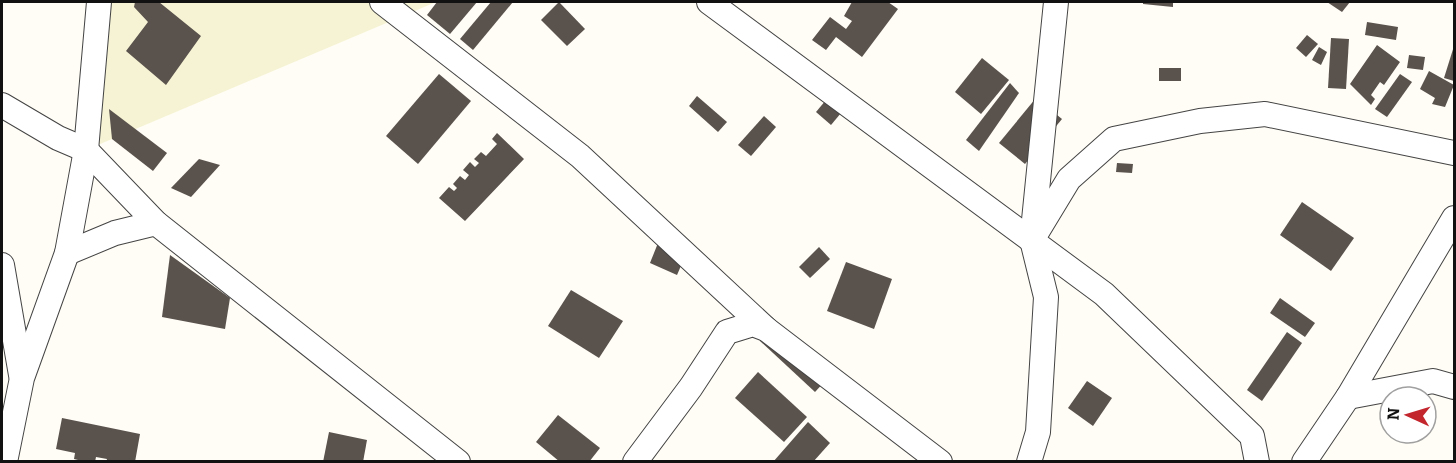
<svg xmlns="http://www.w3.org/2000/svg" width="1456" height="463" viewBox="0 0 1456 463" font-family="Bitter,serif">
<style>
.farmland{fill:#f6f3d4}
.building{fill:#5a524d}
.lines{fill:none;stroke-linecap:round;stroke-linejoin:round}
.minor-casing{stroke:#444;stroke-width:26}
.minor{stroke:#fff;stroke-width:24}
</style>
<rect width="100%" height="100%" fill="#fffdf5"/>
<polygon class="farmland" points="102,2 436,2 86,150"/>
<g class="building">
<polygon points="135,2 159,2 201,36 166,85 126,51 148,22 134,7"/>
<polygon points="437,2 477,2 450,34 427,15"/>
<polygon points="491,2 513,2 473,50 460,39"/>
<polygon points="559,2 585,29 567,46 541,20"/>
<polygon points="852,2 888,2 898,9 862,57 836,37 826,50 812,40 830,17 846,29 852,21 844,16"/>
<polygon points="1143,2 1173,2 1173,7 1143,4"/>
<polygon points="1327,2 1350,2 1342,12"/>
<polygon points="1367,22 1398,27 1396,40 1365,35"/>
<polygon points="1307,35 1318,44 1306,57 1296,48"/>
<polygon points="1331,38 1349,39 1346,89 1328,88"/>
<polygon points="1377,45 1400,62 1384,85 1380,82 1371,95 1375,99 1371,105 1350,84"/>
<polygon points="1454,46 1454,81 1444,78"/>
<polygon points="1319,47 1327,52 1321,65 1312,60"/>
<polygon points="1409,55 1425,57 1423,70 1407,68"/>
<polygon points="982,58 1009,80 981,114 955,92"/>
<rect x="1159" y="68" width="22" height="13"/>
<polygon points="1429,71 1454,85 1445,107 1432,104 1435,98 1420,89"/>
<polygon points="439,74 471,101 418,164 386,136"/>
<polygon points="1400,74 1412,82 1387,117 1375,109"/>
<polygon points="1010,83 1019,93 979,151 966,140"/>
<polygon points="697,96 727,122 718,132 689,106"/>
<polygon points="1036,98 1062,119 1025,164 999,143"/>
<polygon points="826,100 841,113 831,125 816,112"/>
<polygon points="109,109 167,153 153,171 112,139"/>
<polygon points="764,116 776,127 751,156 738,145"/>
<polygon points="497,133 524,159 465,221 439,198 449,187 454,191 457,188 453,184 460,176 465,180 469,175 463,170 470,162 475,167 479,163 474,159 481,152 486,156 497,144 492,139"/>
<polygon points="199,159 220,165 191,197 171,188"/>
<polygon points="1117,163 1133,164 1132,173 1116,172"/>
<polygon points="1302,202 1354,238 1331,271 1280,235"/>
<polygon points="662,233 690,245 677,275 650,263"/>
<polygon points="819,247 830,259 810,278 799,267"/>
<polygon points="170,255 230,298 225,329 162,317"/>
<polygon points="846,262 892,279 874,329 827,311"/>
<polygon points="571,290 623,321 599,358 548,326"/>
<polygon points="1280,298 1315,323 1305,337 1270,313"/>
<polygon points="772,329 827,379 815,392 760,341"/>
<polygon points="1287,332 1302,343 1262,401 1247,390"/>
<polygon points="758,372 807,417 784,442 735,398"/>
<polygon points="1087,381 1112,398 1093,426 1068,408"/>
<polygon points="558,415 600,448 589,462 560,462 536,442"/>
<polygon points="62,418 140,434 135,462 106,462 107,459 96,457 95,462 86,462 74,459 75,453 56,449"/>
<polygon points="808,422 830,443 813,462 773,462"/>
<polygon points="329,432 367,440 363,462 323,462"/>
</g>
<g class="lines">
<g class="minor-casing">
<g id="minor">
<polyline points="382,2 580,156 766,329"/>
<polyline points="709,2 1104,294 1252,436 1257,462"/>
<polyline points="2,105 58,138 86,150 156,223 458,462"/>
<polyline points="1032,240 1069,179 1114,139 1200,121 1265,114 1454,153"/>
<polyline points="67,253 115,233 156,223"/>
<polyline points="2,265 21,375"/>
<polyline points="1348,397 1433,381 1454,387"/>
<polyline points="5,462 22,378 67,253 86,150 99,2"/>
<polyline points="635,462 691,387 727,332 753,324 766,329 940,462"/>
<polyline points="1029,462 1038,432 1046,297 1032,240 1056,2"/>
<polyline points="1304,462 1348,397 1454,218"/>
</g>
</g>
<use href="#minor" class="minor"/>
</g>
<rect width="1456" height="463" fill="none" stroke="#111111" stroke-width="6"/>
<g transform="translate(1408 415) rotate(274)"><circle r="28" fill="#ffffff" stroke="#a0a0a0" stroke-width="1.5"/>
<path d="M0-4.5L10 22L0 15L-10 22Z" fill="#c4262e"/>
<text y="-9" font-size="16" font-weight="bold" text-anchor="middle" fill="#111111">N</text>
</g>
</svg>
